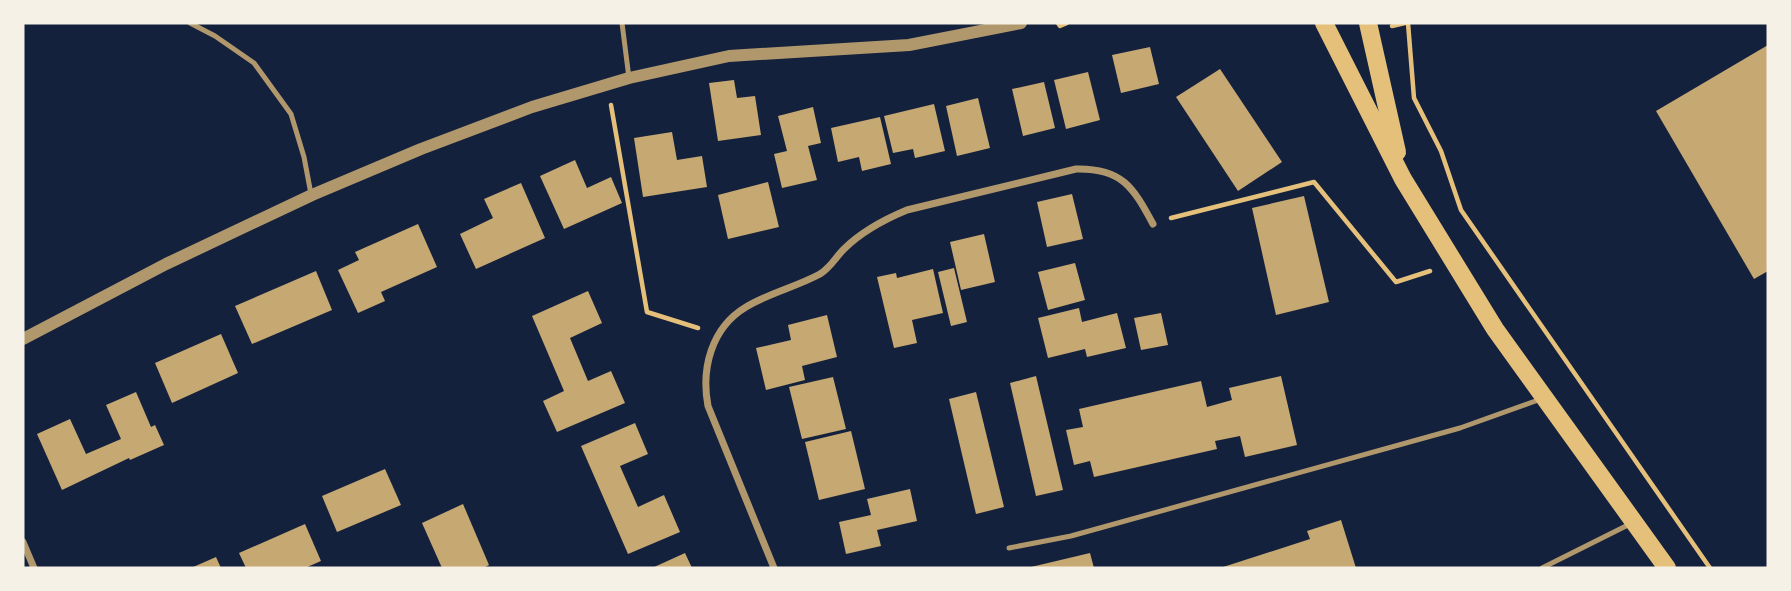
<svg xmlns="http://www.w3.org/2000/svg" width="1791" height="591" viewBox="0 0 1791 591" font-family="'IBM Plex Sans',sans-serif">
<style>
.building{fill:#c6a872}
.lines{fill:none;stroke-linecap:round;stroke-linejoin:round}
.path{stroke:#e5c07b;stroke-width:4.5}
.service{stroke:#b1986c;stroke-width:5}
.minor{stroke:#b1986c;stroke-width:7}
.tertiary{stroke:#b1986c;stroke-width:12}
.primary{stroke:#e5c07b;stroke-width:18}
</style>
<rect width="100%" height="100%" fill="#14213d"/>
<g class="building">
<polygon points="1768,45 1768,271 1754,279 1656,111"/>
<polygon points="1150,47 1159,84 1121,93 1112,55"/>
<polygon points="1220,69 1282,162 1238,191 1176,97"/>
<polygon points="1088,72 1100,120 1066,129 1054,80"/>
<polygon points="734,80 737,98 755,96 761,135 718,141 709,83"/>
<polygon points="1044,82 1055,128 1023,136 1012,89"/>
<polygon points="978,98 990,148 957,156 946,106"/>
<polygon points="934,104 945,151 915,158 913,149 893,153 884,116"/>
<polygon points="813,107 821,143 808,146 817,180 782,188 774,154 787,151 778,116"/>
<polygon points="880,117 891,164 862,171 859,157 838,162 831,128"/>
<polygon points="672,132 677,160 702,156 707,187 643,197 634,138"/>
<polygon points="575,160 587,188 611,177 622,203 564,229 540,176"/>
<polygon points="768,182 779,227 728,239 718,195"/>
<polygon points="521,183 545,238 476,269 460,234 493,218 484,199"/>
<polygon points="1072,194 1083,239 1047,247 1037,202"/>
<polygon points="1304,196 1329,302 1276,315 1252,208"/>
<polygon points="418,224 437,267 381,292 385,301 358,313 338,270 359,260 355,252"/>
<polygon points="984,234 995,282 961,290 950,242"/>
<polygon points="1075,263 1085,300 1048,310 1038,272"/>
<polygon points="954,268 967,322 951,326 938,272"/>
<polygon points="933,269 943,313 912,320 917,343 894,348 877,277 896,273 897,278"/>
<polygon points="316,271 332,310 252,344 235,306"/>
<polygon points="588,291 602,323 570,338 588,381 611,371 625,403 557,432 543,401 564,391 532,316"/>
<polygon points="1079,308 1082,322 1117,313 1126,348 1087,357 1085,349 1048,358 1038,318"/>
<polygon points="1161,313 1168,345 1141,350 1134,318"/>
<polygon points="827,315 837,357 802,366 805,380 766,390 756,348 791,340 788,325"/>
<polygon points="221,334 238,373 172,403 155,363"/>
<polygon points="1036,376 1063,490 1036,496 1010,383"/>
<polygon points="1281,376 1297,445 1245,457 1240,436 1215,441 1217,449 1094,477 1090,461 1074,465 1066,430 1083,427 1079,409 1201,381 1207,407 1232,400 1229,388"/>
<polygon points="833,377 846,429 802,439 789,387"/>
<polygon points="136,392 151,427 155,425 164,445 130,460 129,458 62,490 37,434 70,419 86,454 121,439 106,405"/>
<polygon points="976,392 1004,507 976,514 949,399"/>
<polygon points="635,423 648,454 620,466 638,507 664,495 680,532 628,554 581,446"/>
<polygon points="851,431 865,489 819,500 805,442"/>
<polygon points="385,469 401,505 337,532 322,496"/>
<polygon points="910,489 917,521 877,530 881,546 846,554 839,522 871,515 867,499"/>
<polygon points="463,504 489,565 483,568 442,568 422,523"/>
<polygon points="1341,520 1356,568 1220,568 1310,539 1307,531"/>
<polygon points="305,524 321,561 305,568 246,568 239,553"/>
<polygon points="685,553 692,568 652,568"/>
<polygon points="1090,553 1094,568 1031,568 1031,567"/>
<polygon points="216,557 221,568 191,568"/>
</g>
<g class="lines">
<g class="path">
<polyline points="1058,23 1060,26 1067,23"/>
<polyline points="1408,23 1414,98 1441,151 1461,210 1710,568"/>
<polyline points="1392,26 1405,23"/>
<polyline points="611,105 647,312 698,328"/>
<polyline points="1171,218 1314,182 1396,282 1430,271"/>
</g>
<g class="service">
<polyline points="190,23 215,36 254,63 291,114 304,157 311,194"/>
<polyline points="622,23 629,78"/>
<polyline points="1009,548 1071,536 1460,428 1541,399"/>
<polyline points="1542,568 1630,524"/>
</g>
<g class="minor">
<polyline points="23,542 34,568"/>
<path d="M774 568 708 406C701 369 711 328 746 307 769 293 796 287 820 274 831 267 835 258 844 249 862 231 883 220 907 210L1076 169C1122 168 1133 187 1153 224"/>
</g>
<polyline class="tertiary" points="23,339 166,264 312,195 421,149 532,107 629,78 729,56 909,45 1021,23"/>
<g class="primary">
<polyline points="1324,23 1403,179 1495,329 1667,568"/>
<polyline points="1368,23 1397,152"/>
</g>
</g>
<rect width="1791" height="591" fill="none" stroke="#f6f1e7" stroke-width="49"/>
</svg>
